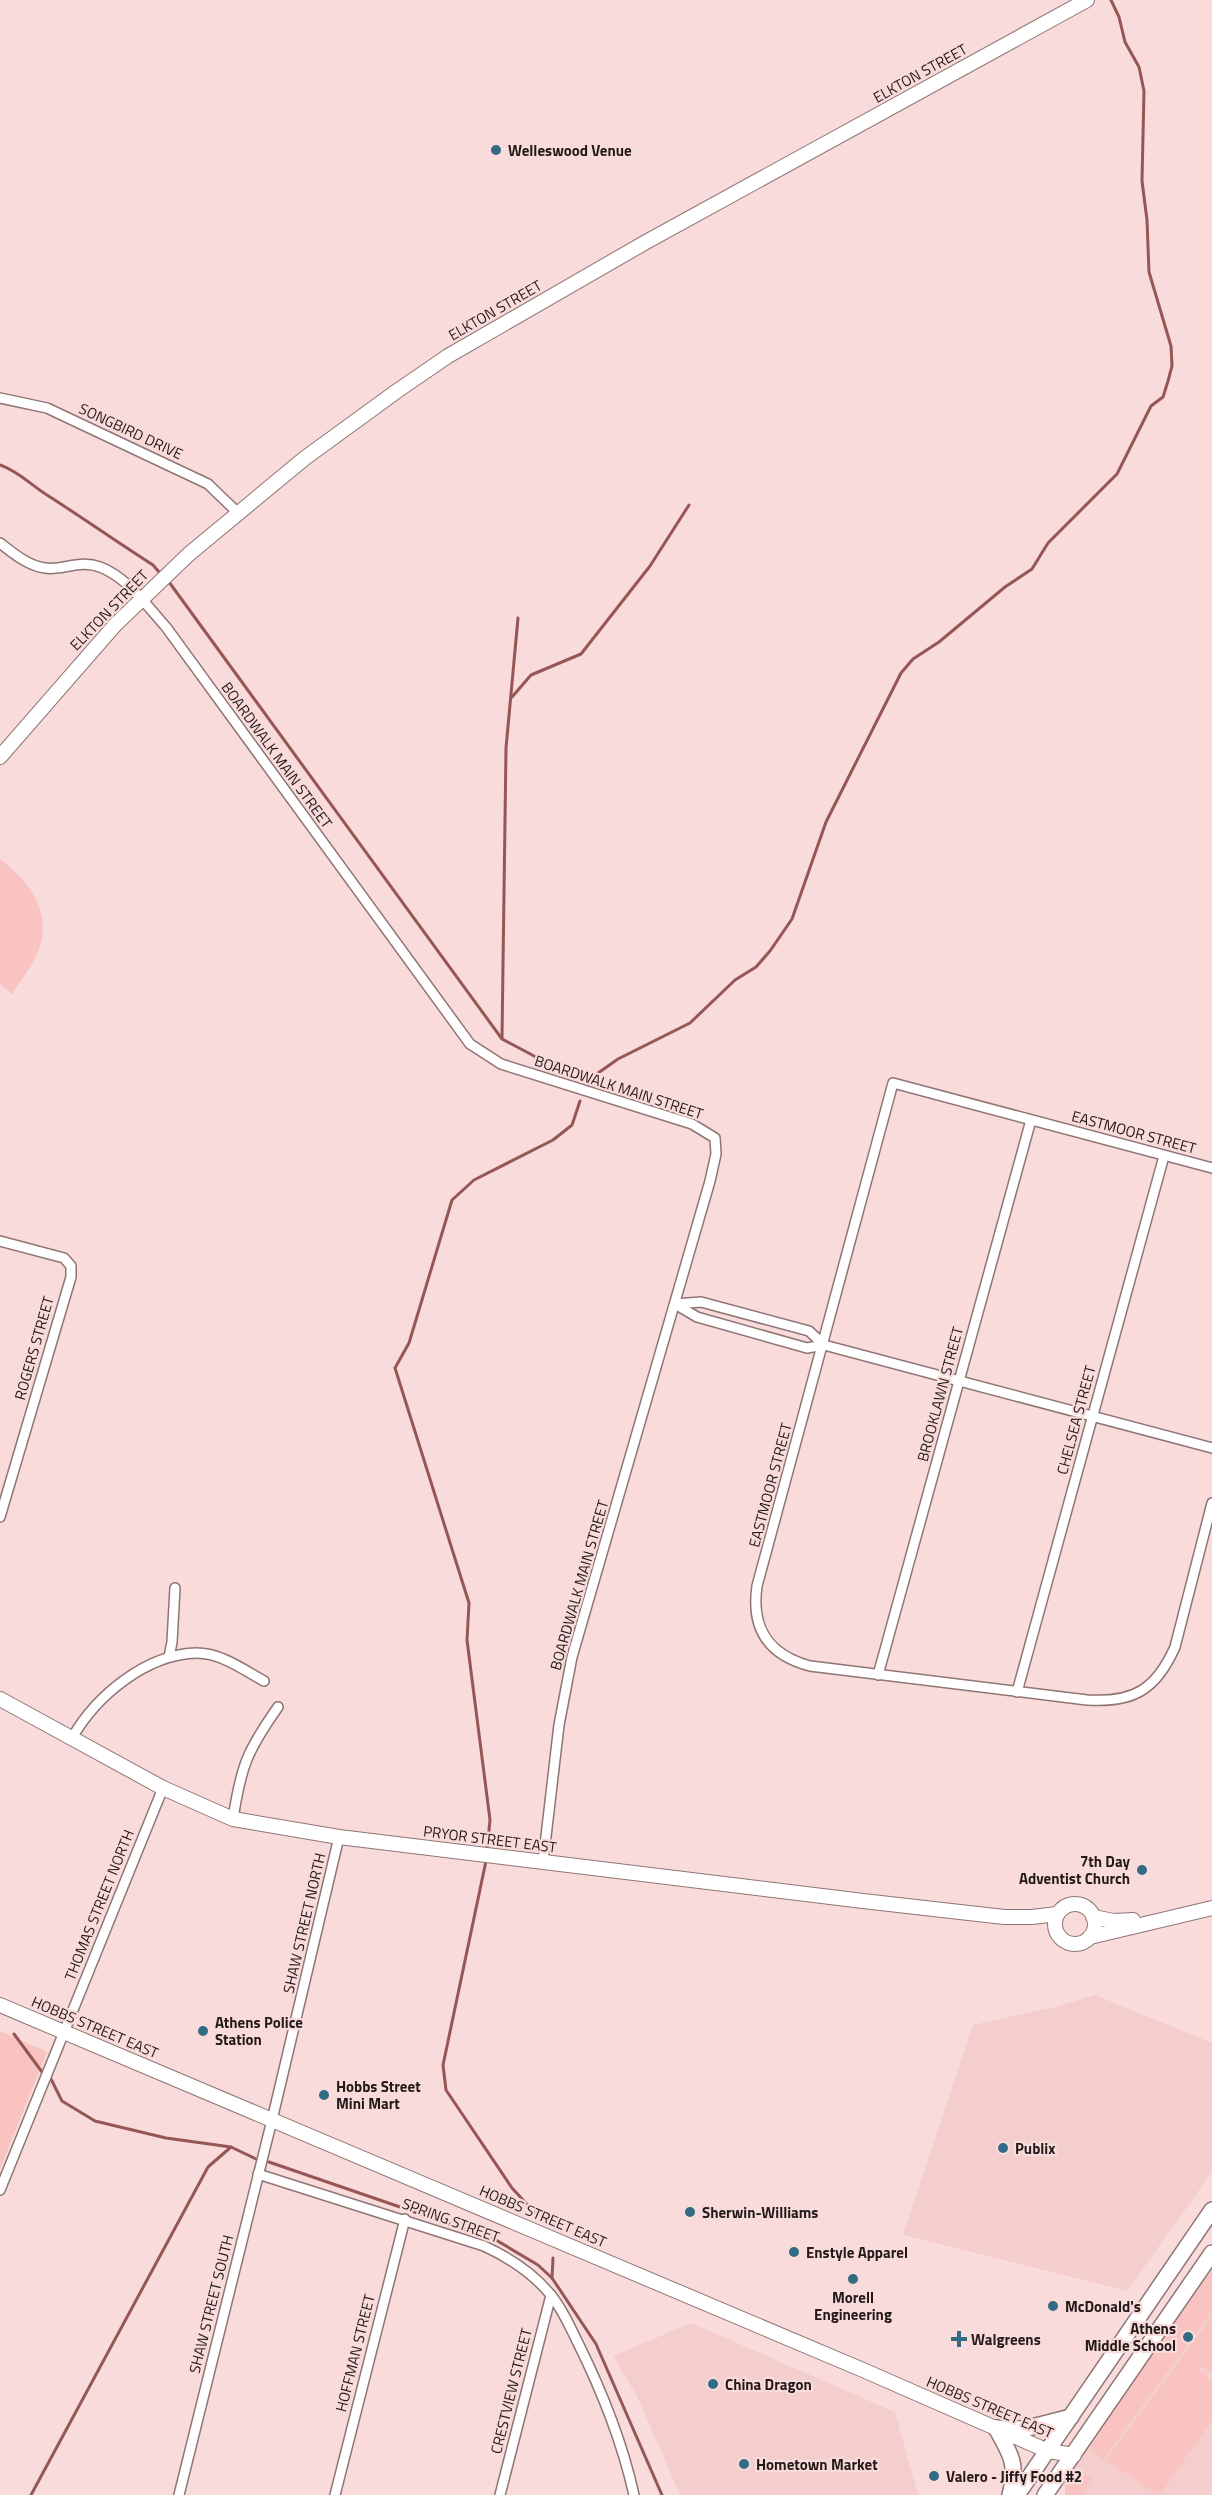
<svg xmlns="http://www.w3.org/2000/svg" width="1212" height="2495" viewBox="0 0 1212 2495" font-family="'Titillium Web',sans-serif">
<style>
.built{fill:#f3cecc}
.green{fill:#f9c3c1}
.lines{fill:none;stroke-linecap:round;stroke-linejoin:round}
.stream{stroke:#965656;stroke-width:3}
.street-casing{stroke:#8f7574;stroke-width:12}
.secondary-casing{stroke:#8f7574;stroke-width:16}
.primary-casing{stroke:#8f7574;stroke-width:18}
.street{stroke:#fff;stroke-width:9}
.secondary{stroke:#fff;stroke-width:14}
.primary{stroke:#fff;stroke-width:15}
.poi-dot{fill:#336b85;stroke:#f8dbda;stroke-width:2}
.labels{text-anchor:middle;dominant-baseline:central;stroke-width:4.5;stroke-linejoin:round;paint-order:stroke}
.street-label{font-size:15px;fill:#231919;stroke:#f8dbda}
.poi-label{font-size:15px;font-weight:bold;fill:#231919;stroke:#f8dbda;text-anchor:start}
</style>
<rect width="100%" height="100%" fill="#f8dbda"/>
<g class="built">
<polygon points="1095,1995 1212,2043 1212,2172 1127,2291 903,2235 973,2025 1055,2007"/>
<polygon points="1212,2266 1212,2495 1065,2495 1065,2482"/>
<polygon points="691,2323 895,2412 918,2495 680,2495 637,2396 613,2356"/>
</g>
<g class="green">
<path d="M0 859C30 882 55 915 37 954 31 968 20 981 12 994L0 984Z"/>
<polygon points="0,2031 47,2052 0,2169"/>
<polygon points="1212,2260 1212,2311 1103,2459 1091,2450 1091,2446 1132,2379"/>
<polygon points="1212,2317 1212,2372 1208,2372 1204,2367 1200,2368 1199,2371 1207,2376 1207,2380 1212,2381 1212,2420 1161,2493 1157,2494 1106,2460"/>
<polygon points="1079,2474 1092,2478 1082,2495 1065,2495 1065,2482"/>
</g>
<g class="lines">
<g class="stream">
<path d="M0 465C18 471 31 485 47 495 83 518 117 542 153 565L159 572"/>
<polyline points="169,582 502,1039 536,1057 573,1068 591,1078"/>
<polyline points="512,697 531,675 581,654 650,566 689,505"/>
<polyline points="502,1039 506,748 518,618"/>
<polyline points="588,1084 591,1078 618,1059 690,1023 735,980 756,967 770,951 792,919 826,822 901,673 913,659 939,642 1005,587 1032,569 1048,543 1117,474 1151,406 1163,397 1168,381 1172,366 1171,346 1149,272 1147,220 1142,181 1144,91 1139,67 1125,42 1119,17 1111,0"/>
<polyline points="487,1849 490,1820 467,1640 469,1603 395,1368 409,1343 452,1200 474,1180 553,1140 572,1125 580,1101"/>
<polyline points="486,1861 443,2065 446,2090 512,2188 535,2213"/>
<polyline points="14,2034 42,2072"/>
<polyline points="51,2079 62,2101 95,2121 166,2138 231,2147 256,2159"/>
<polyline points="269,2162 496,2240 538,2265 552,2278 596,2344 662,2495"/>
<polyline points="552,2278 553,2258"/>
<polyline points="31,2495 208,2167 231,2147"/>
</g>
<g class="street-casing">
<g id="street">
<polyline points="0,398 47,408 208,484 238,513"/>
<path d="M0 543C13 553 28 566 45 568 63 571 79 559 100 567 127 577 147 606 166 627L470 1044 501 1064 692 1124 715 1138 716 1154 710 1181 572 1657 559 1725 543 1862"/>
<path d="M1212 1168 893 1083 757 1586C751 1628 768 1655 810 1666L1087 1700C1133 1703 1156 1690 1175 1647L1212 1503"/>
<polyline points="0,1241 64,1258 71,1266 71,1277 0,1517"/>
<polyline points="675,1304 697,1317 807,1348 824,1345 1212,1448"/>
<polyline points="675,1304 701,1302 809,1331 824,1345"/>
<polyline points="169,1657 172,1642 175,1588"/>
<polyline points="878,1675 1031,1120"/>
<polyline points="1017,1692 1164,1156"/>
<path d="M72 1738C96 1696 146 1654 197 1653 221 1653 244 1670 264 1681"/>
<path d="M233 1819C241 1766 247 1751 278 1707"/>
<path d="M258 2174 484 2246C510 2258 532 2272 550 2294 562 2308 569 2325 577 2341 602 2391 622 2441 634 2495"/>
<polyline points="0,2190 163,1788"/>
<polyline points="179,2495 272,2120 339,1837"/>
<polyline points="335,2495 405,2219"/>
<polyline points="500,2495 551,2295"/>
</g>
</g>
<g class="secondary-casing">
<g id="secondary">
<polyline points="0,757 115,625 189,554 305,458 397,391 448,356 646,242 1087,0"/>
<polyline points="0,1699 163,1788 233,1819 339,1837 863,1901 1004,1917 1032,1917 1057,1914"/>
<circle cx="1075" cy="1924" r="20"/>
<polyline points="1093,1917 1114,1921 1133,1920"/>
<polyline points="1090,1937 1212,1908"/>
<polyline points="0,2005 863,2370 1048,2451 1074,2455"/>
</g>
</g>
<g class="primary-casing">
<g id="primary">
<polyline points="996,2428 1024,2429 1071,2417"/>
<path d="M996 2428C1011 2454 1018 2465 1010 2495"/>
<polyline points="1017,2495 1212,2210"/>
<polyline points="1045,2495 1212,2253"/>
</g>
</g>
<use href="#street" class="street"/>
<use href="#secondary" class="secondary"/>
<use href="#primary" class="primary"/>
</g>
<g class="poi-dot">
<circle cx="496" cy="150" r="6"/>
<circle cx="1142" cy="1870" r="6"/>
<circle cx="203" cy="2031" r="6"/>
<circle cx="324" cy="2095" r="6"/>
<circle cx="1003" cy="2148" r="6"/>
<circle cx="690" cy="2212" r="6"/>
<circle cx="794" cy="2252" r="6"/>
<circle cx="853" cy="2279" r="6"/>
<circle cx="1053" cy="2306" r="6"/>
<circle cx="1188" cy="2337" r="6"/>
<path d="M956 2330h6v6h6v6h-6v6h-6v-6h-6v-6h6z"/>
<circle cx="713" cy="2384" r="6"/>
<circle cx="744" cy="2464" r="6"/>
<circle cx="934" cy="2476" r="6"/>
</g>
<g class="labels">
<g class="street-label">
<text transform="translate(920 73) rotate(-29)">ELKTON STREET</text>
<text transform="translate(495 310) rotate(-30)">ELKTON STREET</text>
<text transform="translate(131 431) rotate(25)">SONGBIRD DRIVE</text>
<text transform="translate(109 610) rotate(-46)">ELKTON STREET</text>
<text transform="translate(277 755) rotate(54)">BOARDWALK MAIN STREET</text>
<text transform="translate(619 1087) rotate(18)">BOARDWALK MAIN STREET</text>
<text transform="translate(1134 1132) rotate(15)">EASTMOOR STREET</text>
<text transform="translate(34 1348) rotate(-74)">ROGERS STREET</text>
<text transform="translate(940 1394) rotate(-75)">BROOKLAWN STREET</text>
<text transform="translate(1076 1420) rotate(-75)">CHELSEA STREET</text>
<text transform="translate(770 1485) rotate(-75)">EASTMOOR STREET</text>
<text transform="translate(579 1585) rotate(-74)">BOARDWALK MAIN STREET</text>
<text transform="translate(490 1839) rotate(7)">PRYOR STREET EAST</text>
<text transform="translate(99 1905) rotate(-68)">THOMAS STREET NORTH</text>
<text transform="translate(304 1923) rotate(-77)">SHAW STREET NORTH</text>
<text transform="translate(95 2027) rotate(23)">HOBBS STREET EAST</text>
<text transform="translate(543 2216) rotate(23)">HOBBS STREET EAST</text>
<text transform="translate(451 2220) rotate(20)">SPRING STREET</text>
<text transform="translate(211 2304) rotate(-76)">SHAW STREET SOUTH</text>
<text transform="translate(355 2353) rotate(-76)">HOFFMAN STREET</text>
<text transform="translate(511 2391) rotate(-76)">CRESTVIEW STREET</text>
<text transform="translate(990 2407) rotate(23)">HOBBS STREET EAST</text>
</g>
<g class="poi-label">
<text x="508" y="150">Welleswood Venue</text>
<text x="1130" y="1861" text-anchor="end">7th Day<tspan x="1130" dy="17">Adventist Church</tspan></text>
<text x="215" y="2022">Athens Police<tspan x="215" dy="17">Station</tspan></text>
<text x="336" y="2086">Hobbs Street<tspan x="336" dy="17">Mini Mart</tspan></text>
<text x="1015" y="2148">Publix</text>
<text x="702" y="2212">Sherwin-Williams</text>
<text x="806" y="2252">Enstyle Apparel</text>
<text x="853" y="2297" text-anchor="middle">Morell<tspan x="853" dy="17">Engineering</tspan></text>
<text x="1065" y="2306">McDonald's</text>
<text x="1176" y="2328" text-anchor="end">Athens<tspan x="1176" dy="17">Middle School</tspan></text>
<text x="971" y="2339">Walgreens</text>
<text x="725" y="2384">China Dragon</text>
<text x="756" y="2464">Hometown Market</text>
<text x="946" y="2476">Valero - Jiffy Food #2</text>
</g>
</g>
</svg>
